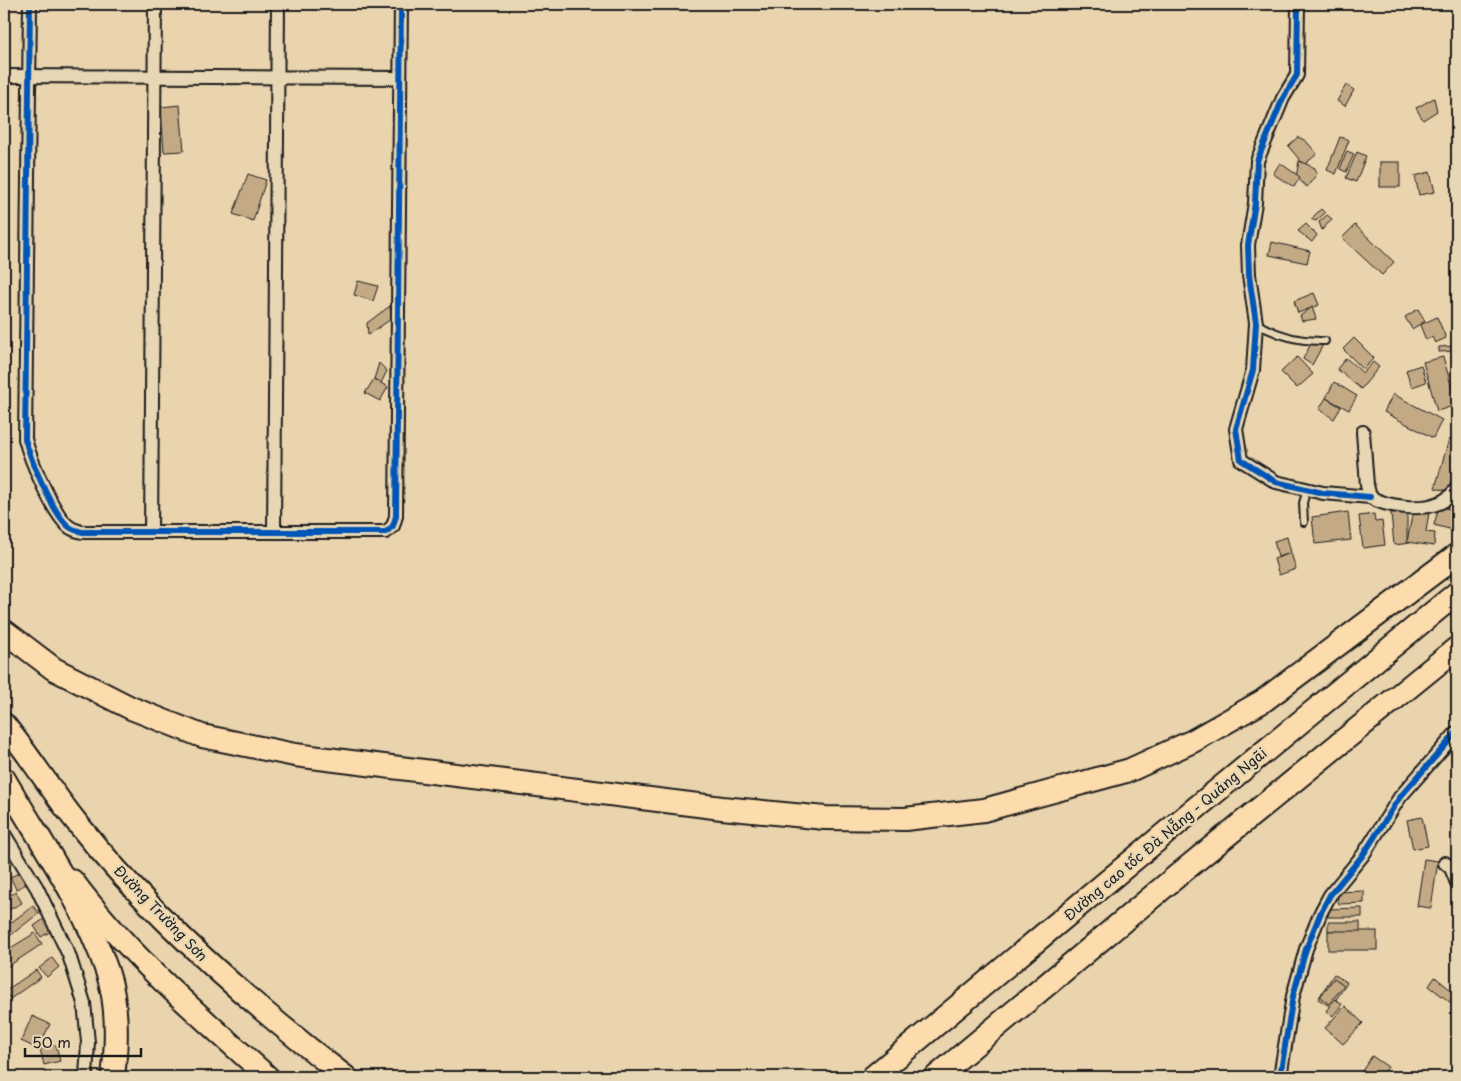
<svg xmlns="http://www.w3.org/2000/svg" width="1461" height="1081" viewBox="0 0 1461 1081" font-family="'Playpen Sans',sans-serif">
<style>
.building{fill:#c3aa85;stroke:#1c1c1c}
.lines{fill:none;stroke-linecap:round;stroke-linejoin:round}
.service-casing{stroke:#1c1c1c;stroke-width:10}
.minor-casing{stroke:#1c1c1c;stroke-width:16}
.trunk-casing{stroke:#1c1c1c;stroke-width:25}
.motorway-casing{stroke:#1c1c1c;stroke-width:26}
.service{stroke:#e8d7b4;stroke-width:6}
.minor{stroke:#e8d7b4;stroke-width:12}
.trunk{stroke:#fcdcac;stroke-width:21}
.motorway{stroke:#fcdcac;stroke-width:22}
.cycleway-casing{stroke:#e8d7b4;stroke-width:9}
.cycleway{stroke:#0057b8;stroke-width:6}
.labels{text-anchor:middle;dominant-baseline:central;stroke-width:5;stroke-linejoin:round;paint-order:stroke}
.street-label{font-size:14px;fill:#1c1c1c;stroke:#e8d7b4}
</style>
<rect width="100%" height="100%" fill="#ead4ae"/>
<filter id="ink" filterUnits="userSpaceOnUse"><feTurbulence type="fractalNoise" baseFrequency=".02" numOctaves="2"/><feDisplacementMap in="SourceGraphic" scale="10" xChannelSelector="R" yChannelSelector="G"/><feConvolveMatrix kernelMatrix="1 2 1 2 8 2 1 2 1" color-interpolation-filters="sRGB"/></filter>
<g filter="url(#ink)">
<g class="building">
<polygon points="1346,85 1354,90 1345,106 1337,101"/>
<polygon points="1434,98 1437,111 1423,120 1416,108"/>
<polygon points="180,105 184,151 164,152 161,107"/>
<polygon points="1298,137 1306,141 1317,154 1304,165 1288,146"/>
<polygon points="1340,137 1349,140 1336,174 1327,170"/>
<polygon points="1347,151 1354,154 1346,172 1340,169"/>
<polygon points="1357,152 1366,156 1356,182 1346,178"/>
<polygon points="1299,161 1315,168 1317,174 1307,187 1296,177"/>
<rect x="1380" y="162" width="20" height="25"/>
<polygon points="1280,163 1300,177 1294,187 1273,174"/>
<polygon points="1430,172 1435,192 1419,195 1415,176"/>
<polygon points="248,174 266,180 253,221 233,214"/>
<polygon points="1321,209 1325,213 1316,221 1311,219"/>
<polygon points="1327,215 1332,219 1322,230 1319,222"/>
<polygon points="1306,224 1317,235 1312,242 1298,231"/>
<polygon points="1355,225 1394,262 1382,275 1342,238"/>
<polygon points="1272,242 1310,251 1307,263 1269,255"/>
<polygon points="358,281 378,286 373,301 354,295"/>
<polygon points="1314,293 1319,305 1298,313 1294,301"/>
<polygon points="390,306 391,319 368,335 367,323"/>
<polygon points="1312,307 1316,319 1302,321 1300,316"/>
<polygon points="1418,309 1425,321 1412,329 1405,317"/>
<polygon points="1437,317 1446,338 1435,343 1432,337 1426,340 1420,325"/>
<polygon points="1315,336 1325,341 1312,365 1303,359"/>
<polygon points="1354,338 1374,358 1363,369 1343,349"/>
<polygon points="1457,346 1457,361 1453,361 1453,351 1439,352 1439,347"/>
<polygon points="1297,357 1313,374 1297,388 1281,372"/>
<polygon points="1443,357 1457,405 1437,411 1423,362"/>
<polygon points="1346,358 1363,373 1373,362 1379,367 1361,389 1337,369"/>
<polygon points="379,363 387,371 381,383 374,379"/>
<polygon points="1421,365 1426,382 1412,387 1406,370"/>
<polygon points="374,379 388,387 380,401 365,393"/>
<polygon points="1334,382 1357,396 1349,410 1326,398"/>
<polygon points="1393,394 1442,420 1433,438 1384,412"/>
<polygon points="1326,398 1341,407 1334,419 1319,409"/>
<polygon points="1449,439 1457,441 1457,459 1448,491 1435,488"/>
<polygon points="1439,506 1457,511 1457,531 1434,525"/>
<polygon points="1413,510 1429,512 1426,532 1435,533 1434,546 1407,542"/>
<polygon points="1407,511 1407,542 1410,543 1394,545 1391,513"/>
<polygon points="1348,512 1351,540 1315,544 1312,517"/>
<polygon points="1374,514 1375,522 1382,521 1385,545 1363,548 1359,516"/>
<polygon points="1287,537 1291,553 1278,557 1274,541"/>
<polygon points="1291,553 1296,569 1279,575 1274,559"/>
<polygon points="1422,817 1428,846 1413,849 1407,820"/>
<polygon points="1424,859 1438,861 1431,908 1417,906"/>
<polygon points="21,872 27,884 16,889 10,877"/>
<polygon points="1364,891 1364,903 1339,904 1336,892"/>
<polygon points="16,892 22,903 4,912 4,898"/>
<polygon points="33,906 39,913 11,935 5,927"/>
<polygon points="1362,908 1362,917 1328,917 1328,909"/>
<polygon points="47,917 55,929 41,937 34,926"/>
<polygon points="1328,922 1360,922 1360,932 1328,931"/>
<rect x="1328" y="931" width="49" height="19"/>
<polygon points="35,933 42,944 4,969 4,952"/>
<polygon points="52,958 59,967 47,977 39,968"/>
<polygon points="36,970 41,977 10,999 5,991"/>
<polygon points="1334,974 1347,983 1331,1007 1318,999"/>
<polygon points="1435,977 1457,995 1455,1006 1429,986"/>
<polygon points="1334,978 1344,985 1329,1004 1320,997"/>
<polygon points="1335,999 1342,1004 1333,1016 1326,1011"/>
<polygon points="1345,1006 1363,1023 1343,1044 1325,1028"/>
<polygon points="32,1016 50,1024 38,1049 21,1041"/>
<polygon points="56,1045 60,1061 44,1065 40,1049"/>
<polygon points="1372,1056 1388,1067 1381,1077 1358,1077"/>
<polygon points="49,1070 53,1077 38,1077"/>
</g>
<g class="lines">
<g class="service-casing">
<g id="service">
<path d="M1256 323C1278 336 1299 342 1325 341"/>
<polyline points="1304,522 1303,503 1307,489"/>
</g>
</g>
<g class="minor-casing">
<g id="minor">
<path d="M30 4 25 439C30 458 54 518 71 528 74 530 79 531 82 532H386L393 526 396 516 401 4"/>
<polyline points="1298,4 1297,75 1283,98 1257,161 1255,203 1248,245 1249,275 1256,323 1253,370 1236,429 1241,460 1276,482 1323,493 1370,497"/>
<polyline points="4,76 400,78"/>
<path d="M1363 432 1367 485 1370 497C1387 507 1420 511 1439 503 1446 501 1452 494 1457 489"/>
<polyline points="151,532 155,4"/>
<polyline points="274,532 278,4"/>
<polyline points="4,834 37,888 69,955 84,1003 88,1042 86,1077"/>
<polyline points="1445,863 1451,868 1457,883"/>
<polyline points="1280,1077 1293,996 1306,949 1321,912 1330,895 1363,855 1400,797 1457,732"/>
</g>
</g>
<g class="trunk-casing">
<g id="trunk">
<path d="M4 724C30 756 52 792 78 824 155 920 249 1003 346 1077"/>
<path d="M73 881C128 955 200 1016 268 1077"/>
</g>
</g>
<g class="motorway-casing">
<g id="motorway">
<polyline points="4,631 54,669 131,708 202,736 295,755 722,808 825,818 905,819 984,810 1130,770 1193,741 1263,701 1457,555"/>
<path d="M4 779C40 841 84 903 107 971 118 1003 117 1044 113 1077"/>
<polyline points="873,1077 1162,836 1457,593"/>
<polyline points="936,1077 1183,871 1457,648"/>
</g>
</g>
<use href="#service" class="service"/>
<use href="#minor" class="minor"/>
<use href="#trunk" class="trunk"/>
<use href="#motorway" class="motorway"/>
<g class="cycleway-casing">
<g id="cycleway">
<path d="M30 4 25 439C30 458 54 518 71 528 74 530 79 531 82 532H386L393 526 396 516 401 4"/>
<polyline points="1298,4 1297,75 1283,98 1257,161 1255,203 1248,245 1249,275 1256,323 1253,370 1236,429 1241,460 1276,482 1323,493 1370,497"/>
<polyline points="1280,1077 1293,996 1306,949 1321,912 1330,895 1363,855 1400,797 1457,732"/>
</g>
</g>
<use href="#cycleway" class="cycleway"/>
</g>
</g>
<g class="labels">
<g class="street-label">
<text transform="translate(1165 834) rotate(-40)">Đường cao tốc Đà Nẵng - Quảng Ngãi</text>
<text transform="translate(161 913) rotate(46)">Đường Trường Sơn</text>
</g>
</g>
<rect width="1461" height="1081" fill="none" stroke="#e8d7b4" stroke-width="20"/>
<rect x="10" y="10" width="1441" height="1061" fill="none" stroke="#1c1c1c" stroke-width="2" filter="url(#ink)"/>
<path d="M25 1048v8h116v-8" fill="none" stroke="#1c1c1c" stroke-width="2.5"/>
<text x="32" y="1048" font-size="15" fill="#1c1c1c" stroke="#e8d7b4" stroke-width="4" paint-order="stroke">50 m</text>
</svg>
